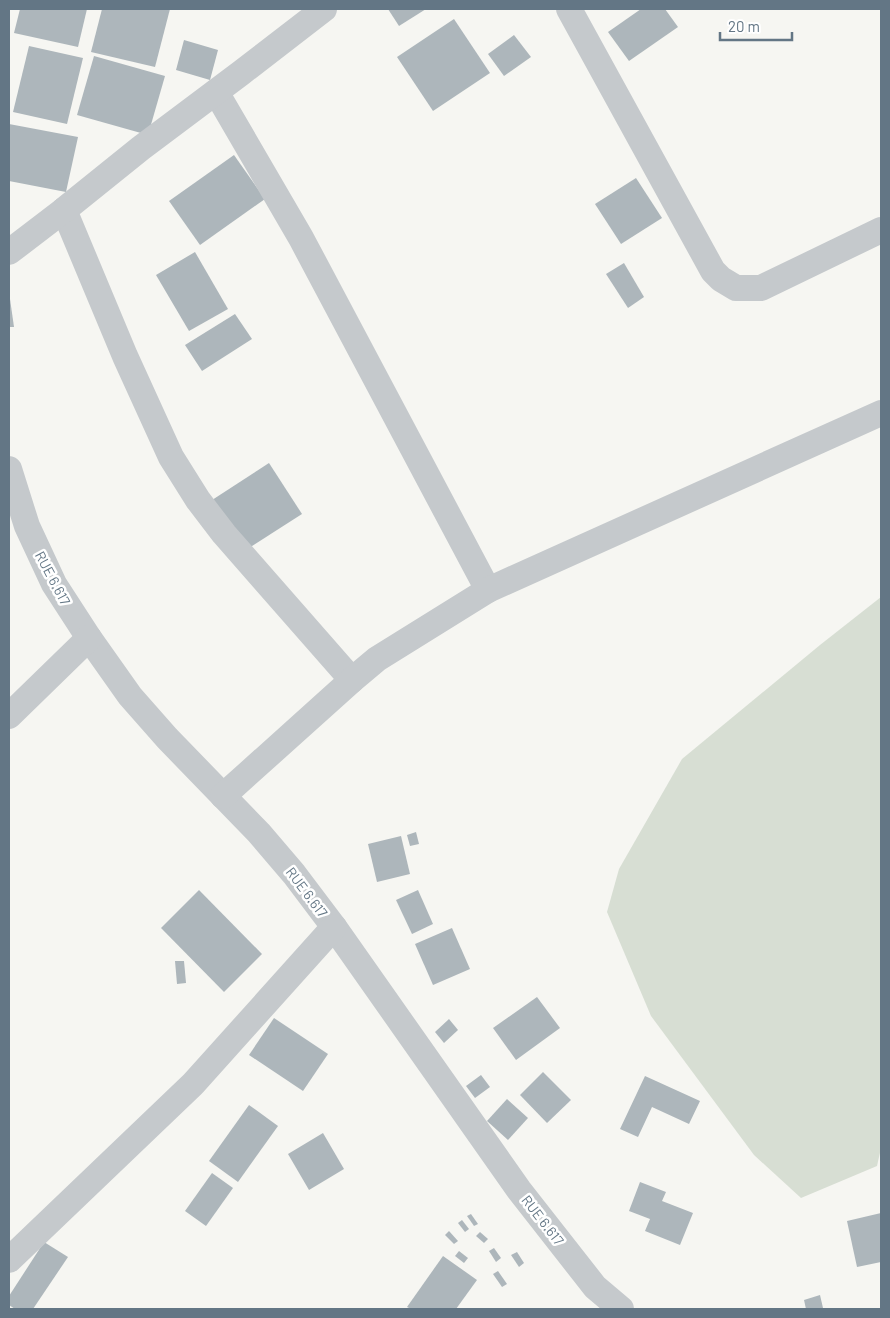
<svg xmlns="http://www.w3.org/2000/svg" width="890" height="1318" viewBox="0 0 890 1318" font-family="Barlow,sans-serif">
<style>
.green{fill:#d7ded3}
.building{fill:#adb6bb}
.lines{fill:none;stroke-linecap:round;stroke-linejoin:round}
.minor{stroke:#c5c9cc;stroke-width:26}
.labels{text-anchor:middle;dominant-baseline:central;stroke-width:5;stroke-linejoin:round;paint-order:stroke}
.street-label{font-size:14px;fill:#637685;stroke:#fff}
</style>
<rect width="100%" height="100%" fill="#f6f6f2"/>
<polygon class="green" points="881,597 881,1148 877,1166 801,1198 754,1155 651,1016 607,912 619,869 682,759 820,645"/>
<g class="building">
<polygon points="20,9 87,9 78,47 14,33"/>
<polygon points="102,9 170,9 155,67 91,52"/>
<polygon points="388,9 426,9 399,26"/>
<polygon points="641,9 665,9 678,27 629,61 608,32"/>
<polygon points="454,19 490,73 433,111 397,57"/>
<polygon points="514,35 531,57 504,76 488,54"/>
<polygon points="184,40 218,50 210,80 176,70"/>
<polygon points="29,46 83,58 67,124 13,112"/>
<polygon points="94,56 165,76 148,135 77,115"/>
<polygon points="9,124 78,137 66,192 9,181"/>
<polygon points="234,155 265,199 200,245 169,201"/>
<polygon points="636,178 662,218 621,244 595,204"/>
<polygon points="195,252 228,309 189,331 156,275"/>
<polygon points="624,263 644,297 628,308 606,274"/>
<polygon points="9,299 10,299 14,327 9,327"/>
<polygon points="235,314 252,339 202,371 185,345"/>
<polygon points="269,463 302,514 241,553 209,502"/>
<polygon points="416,832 419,844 410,846 407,835"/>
<polygon points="401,836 410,874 377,882 368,844"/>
<polygon points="199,890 262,954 224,992 161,928"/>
<polygon points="418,890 433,924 412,934 396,900"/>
<polygon points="452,928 470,969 433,985 415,944"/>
<polygon points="175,961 184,961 186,983 177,984"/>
<polygon points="537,997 560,1028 516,1060 493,1028"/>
<polygon points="274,1018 328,1054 303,1091 249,1055"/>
<polygon points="449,1019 458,1030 444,1043 435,1032"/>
<polygon points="543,1072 571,1100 547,1123 520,1095"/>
<polygon points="481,1075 490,1087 475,1098 466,1086"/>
<polygon points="645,1076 700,1101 689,1124 652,1107 638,1137 620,1129"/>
<polygon points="507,1099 528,1118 508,1140 487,1121"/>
<polygon points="249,1105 278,1126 238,1182 209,1161"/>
<polygon points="323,1133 344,1169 309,1190 288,1154"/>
<polygon points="212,1173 233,1188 206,1226 185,1211"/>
<polygon points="640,1182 666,1192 662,1201 693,1213 680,1245 645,1231 650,1219 629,1211"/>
<polygon points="881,1213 881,1262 857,1267 847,1221"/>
<polygon points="471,1214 478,1224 474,1226 467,1216"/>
<polygon points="462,1220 469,1229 465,1232 458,1223"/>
<polygon points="449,1231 458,1241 454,1244 445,1235"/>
<polygon points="480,1232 488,1239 484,1243 476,1236"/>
<polygon points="44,1242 68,1257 33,1309 15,1309 9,1305 9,1296"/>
<polygon points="494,1248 501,1258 496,1262 489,1251"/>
<polygon points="459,1251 468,1258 464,1263 455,1256"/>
<polygon points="517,1252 524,1263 519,1267 511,1255"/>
<polygon points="443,1256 477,1280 456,1309 411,1309 407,1307"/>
<polygon points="498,1271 507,1284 502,1287 493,1274"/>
<polygon points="820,1295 823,1308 806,1309 804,1300"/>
</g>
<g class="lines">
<g class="minor">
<polyline points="569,9 713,271 721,279 736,288 761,288 881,230"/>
<polyline points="216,92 301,238 488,590"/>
<polyline points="64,210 125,356 171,457 198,500 224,534 352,680"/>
<polyline points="9,252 64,210 141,148 241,73 324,9"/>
<polyline points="9,469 27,526 54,584 89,638 130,696 167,738 259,833 294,874 334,927 519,1190 595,1287 621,1309"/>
<polyline points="9,716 89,638"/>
<polyline points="223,796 352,680 377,659 488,590 881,413"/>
<polyline points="9,1260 193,1084 334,927"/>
</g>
</g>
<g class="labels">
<g class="street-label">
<text transform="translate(53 578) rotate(62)">RUE 6.617</text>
<text transform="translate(307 892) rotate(53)">RUE 6.617</text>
<text transform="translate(543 1220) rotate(52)">RUE 6.617</text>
</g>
</g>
<rect width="890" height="1318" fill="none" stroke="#637685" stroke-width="20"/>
<path d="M720 32v8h72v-8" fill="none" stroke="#637685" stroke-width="2.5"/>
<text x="728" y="32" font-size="15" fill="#637685" stroke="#ffffff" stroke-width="4" paint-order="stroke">20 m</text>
</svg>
